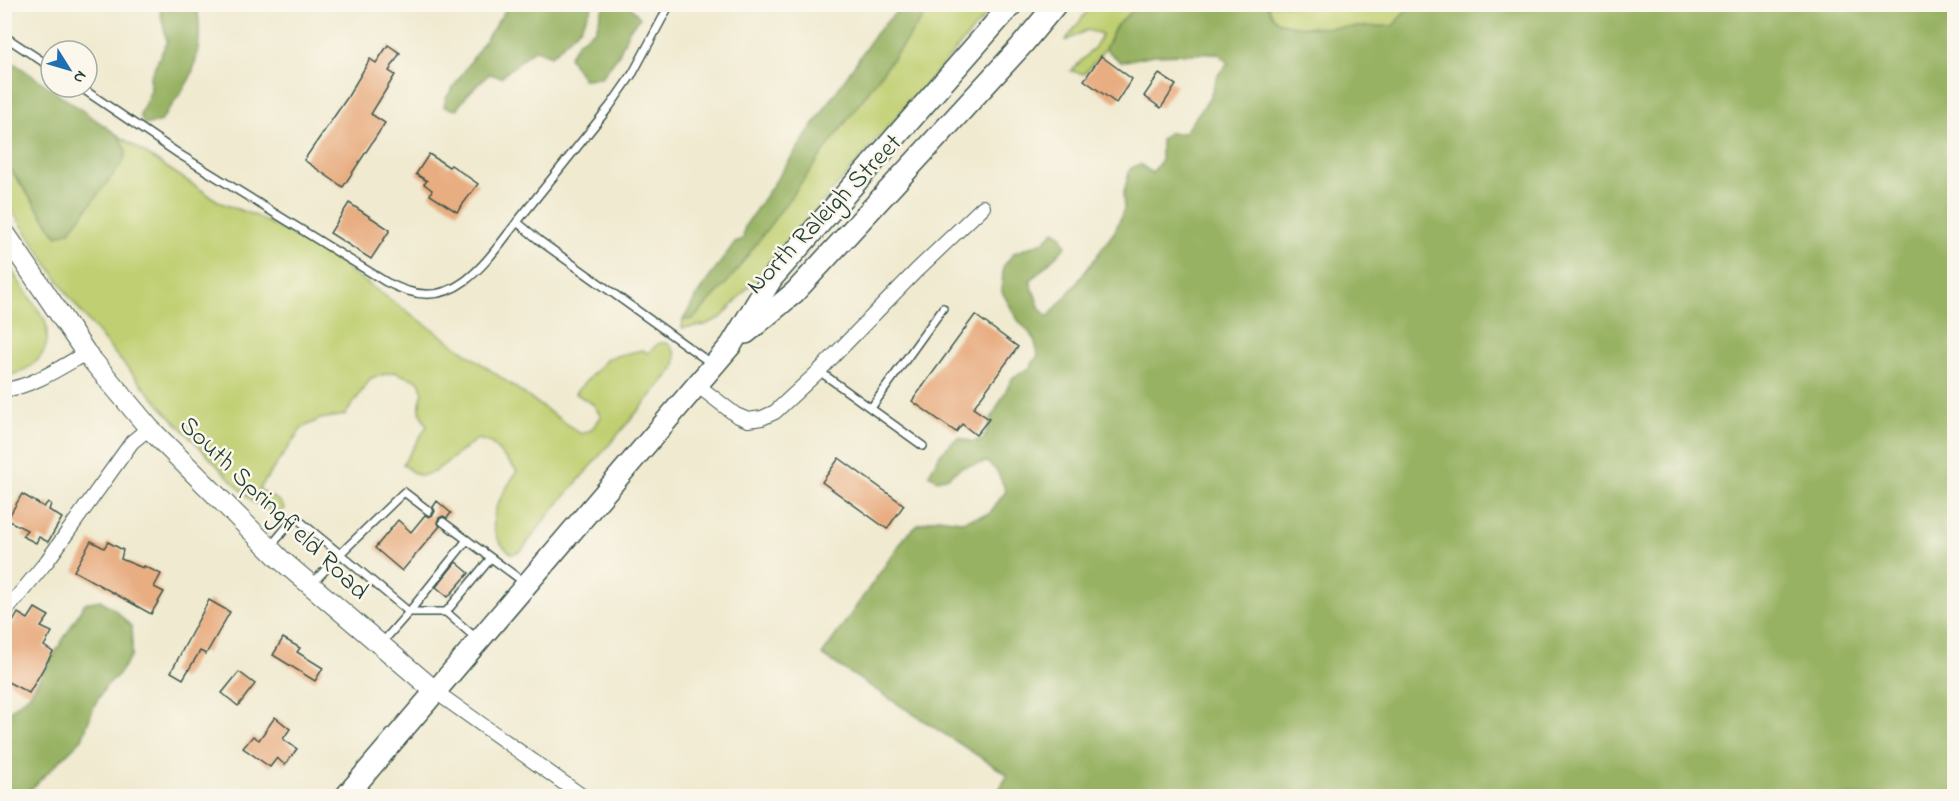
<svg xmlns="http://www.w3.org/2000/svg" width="1959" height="801" viewBox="0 0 1959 801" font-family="'Indie Flower',sans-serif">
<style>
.green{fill:#c0cf71;stroke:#708652;stroke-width:1.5}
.forest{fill:#98b263;stroke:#5c784c;stroke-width:1.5}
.building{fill:#e8ad81}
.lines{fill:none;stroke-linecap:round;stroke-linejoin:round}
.lane-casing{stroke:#3e574b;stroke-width:10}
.street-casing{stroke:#3e574b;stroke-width:16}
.secondary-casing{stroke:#3e574b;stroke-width:22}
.primary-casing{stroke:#3e574b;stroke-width:24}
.lane{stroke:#fff;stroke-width:7}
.street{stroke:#fff;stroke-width:14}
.secondary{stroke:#fff;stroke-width:20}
.primary{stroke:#fff;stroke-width:21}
.labels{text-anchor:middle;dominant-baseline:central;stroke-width:5;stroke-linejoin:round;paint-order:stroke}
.street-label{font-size:26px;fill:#1f3d34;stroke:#fbf7ec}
</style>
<rect width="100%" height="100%" fill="#fbf7ec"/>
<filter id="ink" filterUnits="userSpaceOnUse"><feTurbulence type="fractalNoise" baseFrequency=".0167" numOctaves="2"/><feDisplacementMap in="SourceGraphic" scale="12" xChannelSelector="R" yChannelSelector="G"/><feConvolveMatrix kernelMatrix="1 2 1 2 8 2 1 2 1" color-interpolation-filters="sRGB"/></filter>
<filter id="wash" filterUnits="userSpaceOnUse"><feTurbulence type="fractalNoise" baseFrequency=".008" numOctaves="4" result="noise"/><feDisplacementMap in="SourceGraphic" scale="24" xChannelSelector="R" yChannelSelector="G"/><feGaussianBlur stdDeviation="1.35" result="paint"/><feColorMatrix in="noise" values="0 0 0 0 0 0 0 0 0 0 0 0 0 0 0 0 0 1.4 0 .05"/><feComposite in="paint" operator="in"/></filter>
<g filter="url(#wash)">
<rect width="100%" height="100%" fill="#f0ead0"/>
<g class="green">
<polygon points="932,5 995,5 722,317 705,325 682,328 683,320 693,319 731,278"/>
<polygon points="1092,5 1139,5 1116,26 1105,49 1084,74 1071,71 1095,47 1102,34 1087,30 1065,41"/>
<path d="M1267 5H1421L1409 7 1393 26C1366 26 1304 32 1281 23 1273 20 1270 11 1267 5Z"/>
<path d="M119 136 221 203 256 216 335 257 350 271 581 434 591 430 601 417 594 405 575 393 608 358 642 350 648 353 659 343H667C677 352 677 357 674 369L547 517 521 551 512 554C477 528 499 500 517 471L491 443 477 439 434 472 421 476 411 471 403 464 427 426C420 414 417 407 423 393L419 381 394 372 371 378 345 415 320 419 302 428 259 489 279 501 285 509 277 514 253 502 229 478 165 411 109 347 70 298 5 200 4 161 57 236 126 152Z"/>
<path d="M5 261 45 320C54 353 35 369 5 377Z"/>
</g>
<g class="forest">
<path d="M1421 4 1954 5V796H995L1008 775 822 655 905 537 919 524 938 518 961 521 989 514 1006 491 997 471 987 462 962 467 948 477 937 480 929 474 941 453 958 437 973 442 984 438 992 417 1013 377 1030 368 1038 355 1034 338 1018 320 1002 292 1003 267 1014 253 1043 242 1054 231 1061 235 1066 246 1030 281 1040 309 1048 317 1077 283 1115 231 1124 209 1123 195 1130 169 1140 164 1152 173 1161 161V139L1168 133H1184L1209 99 1218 75 1228 63 1218 53 1153 55 1121 62 1105 49 1116 26 1139 5H1267C1270 11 1273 20 1281 23 1303 31 1367 26 1393 26L1409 7Z"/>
<path d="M159 5H197C201 29 200 55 190 78 182 93 170 107 161 121L144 125 140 115 151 90 150 77 167 42Z"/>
<polygon points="509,5 593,5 580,28 551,56 535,49 501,77 489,74 468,94 456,110 444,107 446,98"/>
<polygon points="606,5 629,5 640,18 629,30 619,54 601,78 583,79 569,57 578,42 596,29 602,10"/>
<polygon points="903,5 932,5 731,278 693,319 683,320 699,292 735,242 743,239 745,226 876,33"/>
<polygon points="4,56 119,136 126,152 123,162 70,231 57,236 5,161"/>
<polygon points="100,600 114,609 132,627 132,655 117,676 106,686 95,704 82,739 29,791 33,796 13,796 5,792 5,715 31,693 85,603"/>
</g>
<g id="blocks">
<g class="building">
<polygon points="388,45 400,53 389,71 395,75 371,114 385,123 343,187 304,160 347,98 370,59 376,63"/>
<polygon points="1101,56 1132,79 1116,103 1084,80"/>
<polygon points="1159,74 1176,85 1161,108 1144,96"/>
<polygon points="429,154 449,167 451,165 478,184 457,212 430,195 432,190 424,184 427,181 416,174"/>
<polygon points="349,203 390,230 371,259 330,233"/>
<polygon points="975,315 1018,347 973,408 989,419 976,435 962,424 956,432 912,401"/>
<polygon points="839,458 904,505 887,529 822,482"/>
<polygon points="22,494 44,507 48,502 51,504 49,510 62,518 48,542 39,537 36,543 22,536 27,530 7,520"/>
<polygon points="437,501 451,513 447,518 443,516 439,518 437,522 440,526 402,571 375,548 398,520 411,532 425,515 429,517 433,515 435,511 433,507"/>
<polygon points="91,541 104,548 108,542 123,550 121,559 143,568 144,566 161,574 154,587 164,592 151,614 74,571"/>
<polygon points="456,562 469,573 448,597 436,587"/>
<polygon points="209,600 230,612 206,654 200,651 183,679 171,672"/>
<polygon points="35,608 49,616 41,627 52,632 44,646 53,652 29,693 4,680 4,638 18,613 28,619"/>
<polygon points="283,638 300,648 297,652 323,668 315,681 273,655"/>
<polygon points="239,672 255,684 238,706 222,693"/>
<polygon points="275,717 290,729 283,739 297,749 285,765 277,758 270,767 243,748 253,736 259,740"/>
</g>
</g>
</g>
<g filter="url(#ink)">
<use href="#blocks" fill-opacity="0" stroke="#3e574b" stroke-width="1.5"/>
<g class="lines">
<g class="lane-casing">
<g id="lane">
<polyline points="4,36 51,67"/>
<path d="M80 87 179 154 386 282C393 285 400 289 408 291 459 308 490 256 517 222L540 241 712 364"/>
<polyline points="517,222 610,106 633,73 670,4"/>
<polyline points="819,371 923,446"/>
<polyline points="871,408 943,308"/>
<polyline points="443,522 467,540"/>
<polyline points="271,546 295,517 340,554 312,584"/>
<polyline points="409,612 467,540 525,583"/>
<polyline points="409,612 446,612"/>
<polyline points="477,639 446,612 491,558"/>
<polyline points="381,644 409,612 340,554 404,492 429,511"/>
</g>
</g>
<g class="street-casing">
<g id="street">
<polyline points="697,385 736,415 748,420 762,418 775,412 819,371 916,271 983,207"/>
<path d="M4 390C34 386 61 367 86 353"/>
<polyline points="4,613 47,561 132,442 149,428"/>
<polyline points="436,692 582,796"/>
</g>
</g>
<g class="secondary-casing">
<polyline id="secondary" points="4,232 86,353 149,428 280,559 436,692"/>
</g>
<g class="primary-casing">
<g id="primary">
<polyline points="746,333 795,292 1022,45 1056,4"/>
<polyline points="346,796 731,345 772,278 1012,4"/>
</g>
</g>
<use href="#lane" class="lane"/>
<use href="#street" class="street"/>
<use href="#secondary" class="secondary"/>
<use href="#primary" class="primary"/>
</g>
</g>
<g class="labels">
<g class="street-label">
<text transform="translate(825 215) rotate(-46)">North Raleigh Street</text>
<text transform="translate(273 509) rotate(44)">South Springfield Road</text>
</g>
</g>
<rect width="1959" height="801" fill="none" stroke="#fbf7ec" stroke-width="24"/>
<g transform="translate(69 69) rotate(127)"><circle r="28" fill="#fbf7ec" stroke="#a3ada2" stroke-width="1.5"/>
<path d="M0-4.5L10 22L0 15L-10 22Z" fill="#1f6fb2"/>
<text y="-9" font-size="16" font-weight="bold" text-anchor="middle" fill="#1f3d34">N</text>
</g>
</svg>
